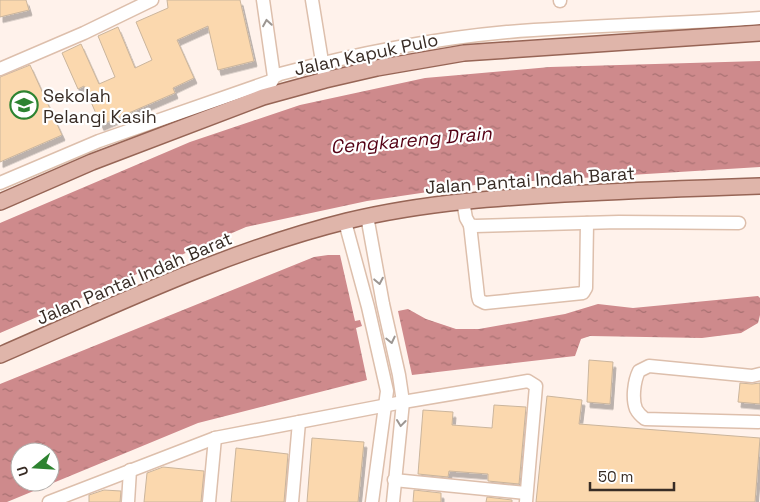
<svg xmlns="http://www.w3.org/2000/svg" width="760" height="502" viewBox="0 0 760 502" font-family="'Space Grotesk',sans-serif">
<style>
.water{fill:url(#water-ripples);fill-rule:evenodd}
.building{fill:#fbd8ae;stroke:#cbb59c;filter:url(#shadow)}
.lines{fill:none;stroke-linecap:round;stroke-linejoin:round}
.minor-casing{stroke:#ddbfac;stroke-width:15}
.major-casing{stroke:#976556;stroke-width:18}
.minor{stroke:#fff;stroke-width:12}
.major{stroke:#dfb5aa;stroke-width:15}
.oneway{stroke:#9c9692}
.labels{text-anchor:middle;dominant-baseline:central;stroke-width:4.5;stroke-linejoin:round;paint-order:stroke}
.street-label{font-size:18px;fill:#382c25;stroke:#fff}
.poi-label{font-size:18px;fill:#382c25;stroke:#fff;text-anchor:start}
.water-label{font-size:19px;font-style:italic;fill:#540014;stroke:#fff}
</style>
<defs>
<pattern id="water-ripples" width="26" height="14" patternUnits="userSpaceOnUse" patternTransform="scale(1.25)"><rect width="26" height="14" fill="#ce8a8c"/><path d="M2 4q2-2 4 0t4 0M15 11q2-2 4 0t4 0" fill="none" stroke="#a87172"/></pattern>
<filter id="shadow"><feDropShadow dx="3" dy="5.5" stdDeviation="0" flood-color="#0004"/></filter>
</defs>
<rect width="100%" height="100%" fill="#fff2eb"/>
<g class="water">
<polygon points="760,61 760,167 482,184 367,201 246,227 0,333 0,223 190,142 300,105 425,78 550,67"/>
<path d="M328 255H340L355 321 360 320 362 326 356 328 367 380 198 423 7 502H0V384L314 257ZM20 452H50V482H20Z"/>
<polygon points="758,296 760,298 760,315 758,323 741,333 702,338 590,336 581,339 575,356 412,375 398,311 408,309 426,319 456,329 479,329 565,314 598,304 633,308"/>
</g>
<g class="building">
<polygon points="0,0 26,0 29,10 0,17"/>
<polygon points="167,0 240,0 254,61 218,70 208,26 177,40 194,78 173,88 175,93 101,125 84,86 78,89 62,53 81,44 99,84 115,77 98,36 118,27 135,68 152,60 136,22 168,8"/>
<polygon points="30,65 62,135 0,162 0,77"/>
<polygon points="589,360 613,362 610,404 587,402"/>
<polygon points="740,383 752,384 760,383 760,404 738,402"/>
<polygon points="547,396 582,400 579,424 760,438 755,502 536,502"/>
<polygon points="494,405 526,407 519,484 488,481 488,474 449,471 448,477 418,474 423,410 453,412 452,425 492,428"/>
<polygon points="312,438 364,442 358,502 307,502"/>
<polygon points="236,448 288,454 284,502 231,502"/>
<polygon points="163,467 204,471 201,502 144,502 147,473"/>
<polygon points="104,490 121,491 120,502 89,502 89,495"/>
<polygon points="414,490 441,493 441,502 413,502"/>
<polygon points="487,497 512,500 512,502 486,502"/>
</g>
<g class="lines">
<g class="minor-casing">
<g id="minor">
<polyline points="263,0 274,77"/>
<polyline points="312,0 325,80"/>
<polyline points="560,1 560,0"/>
<polyline points="0,69 84,33 152,0"/>
<path d="M263 97 274 77 280 74C355 54 430 39 507 32 591 25 676 24 760 18"/>
<polyline points="0,183 99,141 271,81"/>
<polyline points="463,201 466,218 470,225 475,226 619,222 739,223"/>
<polyline points="367,216 383,304 399,375 403,402 393,502"/>
<polyline points="345,222 368,307 387,391 372,502"/>
<polyline points="470,225 478,296 479,300 485,303 583,293 586,288 587,223"/>
<path d="M758 422 645 419C641 416 638 413 636 409 632 399 634 381 639 371L649 366 752 376 760 374"/>
<polyline points="394,480 526,493"/>
<polyline points="49,502 215,438 403,402 528,381 536,386 526,502"/>
<polyline points="128,502 130,470"/>
<polyline points="209,502 215,438"/>
<polyline points="292,502 299,422"/>
</g>
</g>
<g class="major-casing">
<g id="major">
<polyline points="0,202 92,162 263,97 325,80 377,68 464,53 760,33"/>
<path d="M0 355C113 306 226 251 347 221 425 202 505 197 586 193 644 190 702 188 760 186"/>
</g>
</g>
<use href="#minor" class="minor"/>
<use href="#major" class="major"/>
</g>
<defs><path id="oneway-chevron" d="M-2-3.5L2.5 0L-2 3.5" fill="none" stroke-width="1.6" stroke-linecap="round" stroke-linejoin="round" transform="scale(1.25)"/></defs>
<g class="oneway">
<use href="#oneway-chevron" transform="translate(267 23) rotate(-99)"/>
<use href="#oneway-chevron" transform="translate(379 281) rotate(79)"/>
<use href="#oneway-chevron" transform="translate(391 340) rotate(77)"/>
<use href="#oneway-chevron" transform="translate(401 423) rotate(97)"/>
</g>
<defs>
<g id="school-ring" transform="scale(1.4375)"><circle r="9.5" fill="#fff" stroke="#2d8331" stroke-width="1.5"/><path d="M0-5L7-2L0 1L-7-2ZM-4 1L0 2.5L4 1V4Q0 6-4 4Z" fill="#2d8331"/></g>
</defs>
<g fill-rule="evenodd">
<use href="#school-ring" x="24" y="105"/>
</g>
<g class="labels">
<g class="street-label">
<text transform="translate(366 54) rotate(-12)">Jalan Kapuk Pulo</text>
<text transform="translate(530 180) rotate(-4)">Jalan Pantai Indah Barat</text>
<text transform="translate(134 278) rotate(-23)">Jalan Pantai Indah Barat</text>
</g>
<g class="poi-label">
<text x="43" y="95">Sekolah<tspan x="43" dy="21">Pelangi Kasih</tspan></text>
</g>
<g class="water-label">
<text transform="translate(411 140) rotate(-5)">Cengkareng Drain</text>
</g>
</g>
<g transform="translate(35 467) rotate(252)"><circle r="24" fill="#ffffff" stroke="#afaba8"/>
<path d="M0-4L9 19L0 12L-9 19Z" fill="#2d8331"/>
<text y="-8" font-size="14" font-weight="bold" text-anchor="middle" fill="#382c25">U</text>
</g>
<path d="M590 482v8h84v-8" fill="none" stroke="#382c25" stroke-width="2.5"/>
<text x="598" y="482" font-size="15" fill="#382c25" stroke="#ffffff" stroke-width="4" paint-order="stroke">50 m</text>
</svg>
